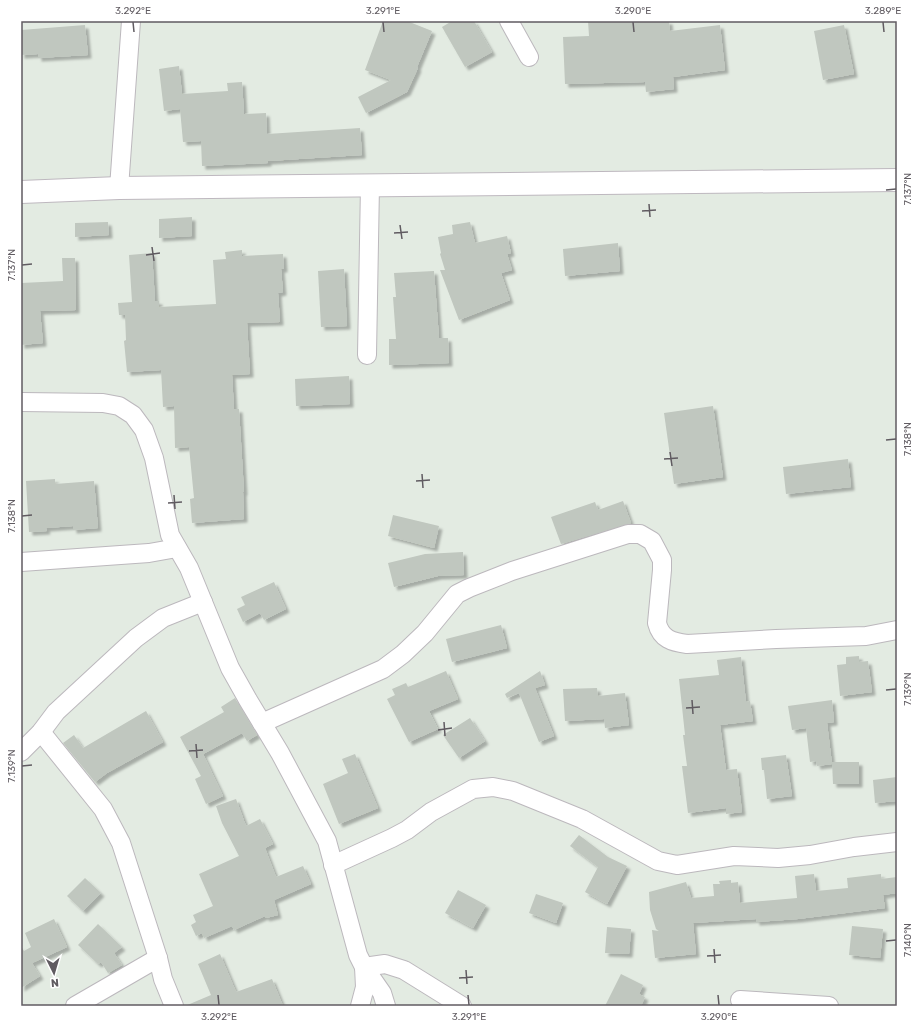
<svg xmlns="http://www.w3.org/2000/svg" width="918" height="1027" viewBox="0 0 918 1027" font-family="Rubik,sans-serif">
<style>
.building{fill:#c0c7bf;filter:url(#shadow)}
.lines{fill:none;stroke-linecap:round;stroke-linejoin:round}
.minor-casing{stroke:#bcb8bd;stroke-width:20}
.secondary-casing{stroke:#beb8bf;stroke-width:24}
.minor{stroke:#fff;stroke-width:18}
.secondary{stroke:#fff;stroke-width:22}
.ticks{fill:none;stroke:#605b61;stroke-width:1.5}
.neatline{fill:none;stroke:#605b61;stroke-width:1.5}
.ticks-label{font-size:10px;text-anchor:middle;fill:#605b61}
</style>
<defs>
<filter id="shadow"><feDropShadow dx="3.5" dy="3.5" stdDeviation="1" flood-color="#0004"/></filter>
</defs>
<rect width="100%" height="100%" fill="#e3ebe2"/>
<g class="building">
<polygon points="383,21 407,21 432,31 417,67 418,68 407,92 366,113 358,97 391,80 365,70"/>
<polygon points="452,21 474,21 492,52 465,67 442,27"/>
<polygon points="588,21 669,21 670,31 720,25 725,70 673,77 674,89 646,92 645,82 565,84 563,37 589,36"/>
<polygon points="85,25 88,55 38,58 38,54 21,55 21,30"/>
<polygon points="844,25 854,74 823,80 814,31"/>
<polygon points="179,66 182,94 228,91 227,83 242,82 244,114 266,113 267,134 360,128 362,155 268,161 268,163 202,166 201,141 183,142 180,109 164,111 159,69"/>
<polygon points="192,217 192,236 159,238 159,219"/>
<polygon points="108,222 109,235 75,237 75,223"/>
<polygon points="470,222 475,243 507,236 511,253 507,254 512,270 501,273 510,300 459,320 440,270 445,270 440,254 441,253 438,237 453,234 452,225"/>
<polygon points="618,243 620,271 565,276 563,249"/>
<polygon points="242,250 242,256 283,254 284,269 281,269 283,292 278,293 280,322 247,323 250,374 232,375 234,409 239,409 244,492 243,492 244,519 192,523 190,499 194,498 189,447 175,448 174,406 163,407 161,370 127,372 124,341 126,340 125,315 119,315 118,303 132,302 129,255 152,253 155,301 159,301 159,307 216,304 213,260 226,259 225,252"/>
<polygon points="62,258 75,258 76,310 40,311 43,343 21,345 21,283 63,281"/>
<polygon points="344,269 347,326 321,327 318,271"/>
<polygon points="434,271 439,338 448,338 449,363 389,365 389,339 396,339 393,297 396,297 394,273"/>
<polygon points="349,376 350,404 296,406 295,379"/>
<polygon points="713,406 723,477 674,484 664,413"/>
<polygon points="848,459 851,487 786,494 783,467"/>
<polygon points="55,479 55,484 94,481 98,528 73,530 73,526 46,528 47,531 29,532 26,481"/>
<polygon points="623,501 631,523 561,544 551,517 595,502 598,510"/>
<polygon points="393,515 439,526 434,548 388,536"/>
<polygon points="463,552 464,575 438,576 394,587 388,563 425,554"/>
<polygon points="274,582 286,609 264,620 260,613 243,622 237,609 245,605 241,597"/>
<polygon points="501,625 507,648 452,662 446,639"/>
<polygon points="859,656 859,662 868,661 872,692 840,696 837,665 846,664 846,657"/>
<polygon points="741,657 746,702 750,701 753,721 720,725 726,770 737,769 742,812 726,814 726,808 688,813 682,766 687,766 683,735 685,735 679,679 719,675 717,660"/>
<polygon points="446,671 458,699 429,711 438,729 409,742 387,699 395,695 392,689 406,683 408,687"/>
<polygon points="540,671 545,685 535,688 554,736 539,742 519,693 507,698 505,694"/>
<polygon points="597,688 598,696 625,693 629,725 605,728 604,719 565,721 563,689"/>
<polygon points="235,698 257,735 247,741 242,733 203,754 223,796 206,804 195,779 201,776 180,737 224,712 221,707"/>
<polygon points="832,700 834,722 827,723 832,764 817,766 816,761 810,762 806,728 792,730 788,706"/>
<polygon points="146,711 163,742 107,773 95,782 63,743 74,735 83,748"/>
<polygon points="470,718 485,741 459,758 443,735"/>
<polygon points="355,754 378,808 339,824 323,784 348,773 342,759"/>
<polygon points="786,755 792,796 767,799 764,770 762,770 761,758"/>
<polygon points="832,762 859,762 859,784 833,784"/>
<polygon points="897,777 897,801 875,803 873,780"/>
<polygon points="236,799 246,826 260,819 273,844 265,848 276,877 303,866 311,884 274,900 278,915 266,918 265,916 234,930 232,926 204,938 202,933 196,936 191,925 196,922 193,915 213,906 199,874 239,856 222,823 216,806"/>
<polygon points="579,835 608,857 627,866 607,904 585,892 598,867 570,846"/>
<polygon points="814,874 816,891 848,888 847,878 881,874 881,879 897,877 897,893 883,895 885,908 798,919 756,922 756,919 693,923 696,954 655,958 652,930 659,931 656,929 650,910 649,892 686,882 691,898 714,896 713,884 720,884 719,881 731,880 731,883 738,882 740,903 797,898 795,876"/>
<polygon points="85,878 101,893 83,911 67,896"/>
<polygon points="458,890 486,905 473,928 445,913"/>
<polygon points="536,894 563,903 556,923 529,913"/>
<polygon points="54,919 67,947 32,963 40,976 21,988 21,946 24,951 31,947 25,933"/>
<polygon points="98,924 122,947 114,953 122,965 108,973 101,962 98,964 78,945"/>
<polygon points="852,926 883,929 880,958 849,955"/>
<polygon points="607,927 631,929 629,954 605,953"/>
<polygon points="220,954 236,992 272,979 283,1006 185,1006 211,995 198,964"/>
<polygon points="621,974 643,985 639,994 645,997 641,1006 605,1006"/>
</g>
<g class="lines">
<g class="minor-casing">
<g id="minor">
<polyline points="509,21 529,57"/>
<polyline points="119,188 131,21"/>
<polyline points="367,355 370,185"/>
<polyline points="21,402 103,403 119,406 133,415 144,430 154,458 170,535 189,568 230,668 248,700 280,753 327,841 358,955 364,967 382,993 386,1006"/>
<polyline points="21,562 149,553 177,548"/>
<path d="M262 723 383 669 403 654 425 633 457 594 469 588 512 571 628 534H640L652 541 662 560V570L657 623C661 639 672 642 687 644L776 639 866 636 897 630"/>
<polyline points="41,732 103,809 121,843 158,958 163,979 174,1006"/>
<polyline points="21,752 41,732 56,712 136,638 163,618 203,602"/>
<polyline points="333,865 392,838 407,830 431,812 473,789 493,787 513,791 582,819 658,861 677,865 734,856 778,858 810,855 854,847 897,842"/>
<polyline points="740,1000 829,1006"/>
<polyline points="75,1006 158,958"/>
<polyline points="360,1006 365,987 364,967 385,964 404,970 462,1006"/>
</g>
</g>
<g class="secondary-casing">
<polyline id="secondary" points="21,192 119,188 897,180"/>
</g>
<use href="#minor" class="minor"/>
<use href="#secondary" class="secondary"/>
</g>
<path class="ticks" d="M133 22 134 32M383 22 384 32M633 22 634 32M883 22 884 32M886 190 896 189M649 204 650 217M642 211 656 210M400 225 402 239M394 233 408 232M152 247 154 261M146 255 160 253M22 265 32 264M886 440 896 439M670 452 672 466M664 459 678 458M422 474 423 488M416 481 430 480M174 495 175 509M168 503 182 502M22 516 32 515M886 690 896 689M692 700 693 714M686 708 700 707M444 722 445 736M438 730 452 728M196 744 197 758M189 751 203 750M22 766 32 765M886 941 896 940M714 949 715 963M707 956 721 955M466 970 467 984M459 978 473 977M218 995 219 1005M468 995 469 1005M718 995 719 1005"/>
<rect width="918" height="1027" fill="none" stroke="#ffffff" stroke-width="44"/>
<g transform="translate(54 973) rotate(175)" stroke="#ffffff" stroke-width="3" paint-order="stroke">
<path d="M0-3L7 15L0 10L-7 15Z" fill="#605b61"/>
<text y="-6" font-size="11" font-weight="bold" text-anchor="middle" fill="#605b61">N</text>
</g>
<rect x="22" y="22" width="874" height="983" class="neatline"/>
<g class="ticks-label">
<text x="133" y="14">3.292°E</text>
<text x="383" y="14">3.291°E</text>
<text x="633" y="14">3.290°E</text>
<text x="883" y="14">3.289°E</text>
<text transform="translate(907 189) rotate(-90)" y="4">7.137°N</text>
<text transform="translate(11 265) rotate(-90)" y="4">7.137°N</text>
<text transform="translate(907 439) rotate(-90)" y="4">7.138°N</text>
<text transform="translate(11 516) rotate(-90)" y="4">7.138°N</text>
<text transform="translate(907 689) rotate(-90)" y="4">7.139°N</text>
<text transform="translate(11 766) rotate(-90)" y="4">7.139°N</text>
<text transform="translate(907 940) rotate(-90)" y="4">7.140°N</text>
<text x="219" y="1020">3.292°E</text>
<text x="469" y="1020">3.291°E</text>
<text x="719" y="1020">3.290°E</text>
</g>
</svg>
